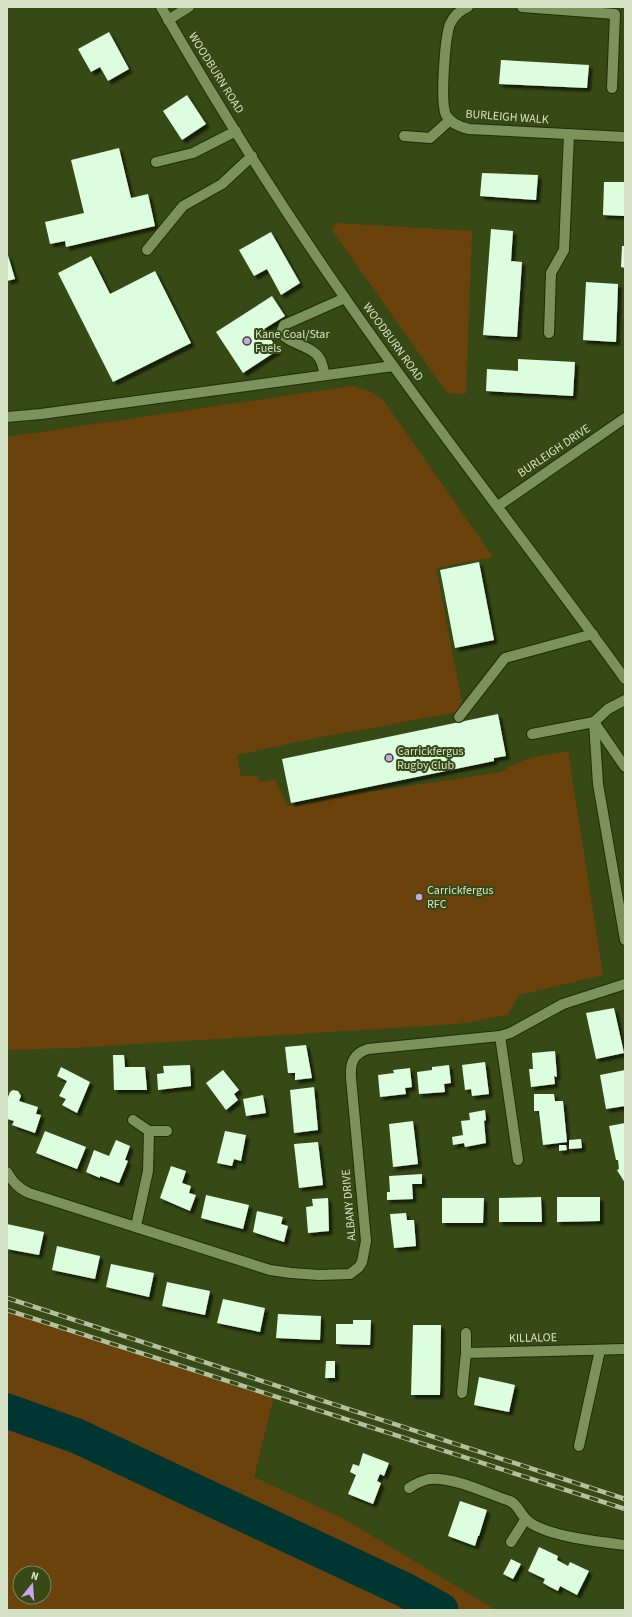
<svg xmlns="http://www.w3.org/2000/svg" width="632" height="1617" viewBox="0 0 632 1617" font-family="'Source Sans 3',sans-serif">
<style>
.green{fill:#6c420c;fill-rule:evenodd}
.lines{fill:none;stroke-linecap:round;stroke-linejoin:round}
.river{stroke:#003632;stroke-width:35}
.building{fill:#dcfdde;filter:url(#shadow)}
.minor-casing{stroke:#202e06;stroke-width:12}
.minor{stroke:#7c925d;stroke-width:10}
.rail-casing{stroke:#b3c1a1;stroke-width:4.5}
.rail{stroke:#374915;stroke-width:3;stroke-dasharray:9;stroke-linecap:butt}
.poi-dot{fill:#c9a5ee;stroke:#374915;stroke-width:1.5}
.labels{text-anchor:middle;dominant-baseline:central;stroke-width:4;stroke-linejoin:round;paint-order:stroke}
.street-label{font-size:12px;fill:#d4e1c5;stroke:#374915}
.poi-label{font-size:12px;fill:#d4e1c5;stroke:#374915;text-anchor:start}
</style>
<defs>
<filter id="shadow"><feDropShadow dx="3.5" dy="3.5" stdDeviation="1" flood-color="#0009"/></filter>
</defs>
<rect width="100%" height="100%" fill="#374915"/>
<g class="green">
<polygon points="336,223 472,231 466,394 447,393 332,230"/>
<path d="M352 386 370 391 384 401 493 557 436 568 463 707 458 712 311 739 237 755 241 776H257L259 782 275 780 288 806H294L349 795 502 772C519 757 546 756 568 751L603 975 519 995 508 1015 458 1024 72 1048 7 1050V437Z"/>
<path d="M7 1310 274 1396 254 1477 344 1519 496 1610H7ZM20 1573H44V1597H20Z"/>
</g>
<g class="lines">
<polyline class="river" points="7,1411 77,1436 405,1590 441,1610"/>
</g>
<g class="building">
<polygon points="109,32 129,69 108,81 100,67 91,72 78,49"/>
<polygon points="501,60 589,65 587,88 499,84"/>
<polygon points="187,95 206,124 182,140 163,111"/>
<polygon points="119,148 131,198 148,194 155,226 66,247 65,241 50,244 45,222 84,213 71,160"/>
<polygon points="482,173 538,175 536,200 480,196"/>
<polygon points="604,182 625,182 625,216 603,215"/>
<polygon points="491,229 513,231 511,261 522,262 517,337 483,335"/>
<polygon points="271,232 300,283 281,295 267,269 254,276 239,250"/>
<polygon points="622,246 625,246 625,268 621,267"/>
<polygon points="7,252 15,279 7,281"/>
<polygon points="91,256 110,294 155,271 191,343 113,382 58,273"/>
<polygon points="586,282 618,284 616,342 583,340"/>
<polygon points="272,296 285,316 264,329 278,350 243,373 216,332"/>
<polygon points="518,359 575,362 573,396 486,391 487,369 518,371"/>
<polygon points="479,562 494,640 455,648 440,570"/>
<polygon points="498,714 506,756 494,758 494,761 291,803 282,759"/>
<polygon points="614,1008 624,1053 596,1059 586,1013"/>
<polygon points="306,1045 312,1078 295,1080 295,1073 288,1073 285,1047"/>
<polygon points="555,1051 557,1077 554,1076 555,1084 531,1087 529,1069 533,1069 532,1053"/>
<polygon points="113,1055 124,1055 125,1067 145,1067 147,1090 114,1090"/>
<polygon points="485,1062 489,1094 472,1096 471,1089 465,1090 462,1065"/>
<polygon points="190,1065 191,1086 158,1090 157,1074 164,1073 163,1066"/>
<polygon points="449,1065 451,1083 444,1084 445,1092 419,1094 417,1072 432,1070 432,1067"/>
<polygon points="61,1067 90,1082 77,1113 62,1105 66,1099 59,1096 67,1081 57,1076"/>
<polygon points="410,1068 412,1087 405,1088 406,1094 380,1097 378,1075 394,1073 393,1070"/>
<polygon points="223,1070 239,1090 234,1094 238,1100 226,1110 206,1083"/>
<polygon points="625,1070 625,1106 606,1109 600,1075"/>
<polygon points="314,1087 318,1130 294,1133 290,1090"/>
<polygon points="13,1090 18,1091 21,1096 19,1101 38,1107 36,1114 41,1115 35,1133 12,1125 14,1121 7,1119 7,1096 8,1097 10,1092"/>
<polygon points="534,1094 554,1094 555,1101 563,1101 567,1142 543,1145 539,1111 534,1111"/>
<polygon points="263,1095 266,1113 246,1116 243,1099"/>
<polygon points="485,1110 486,1120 484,1121 486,1143 465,1147 464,1143 453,1145 452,1137 463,1135 461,1121 470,1120 469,1113"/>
<polygon points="413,1121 418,1164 393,1167 389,1124"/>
<polygon points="625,1123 625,1183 617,1170 619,1169 618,1160 616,1160 609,1126"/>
<polygon points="45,1131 86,1147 77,1169 36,1153"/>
<polygon points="225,1131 246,1135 241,1161 234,1159 232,1166 217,1163"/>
<polygon points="581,1139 582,1148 569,1149 569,1140"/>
<polygon points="116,1140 130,1146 125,1160 128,1161 119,1183 100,1176 100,1178 86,1172 94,1150 109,1156"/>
<polygon points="318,1142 323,1185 299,1188 294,1144"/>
<polygon points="559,1145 566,1145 567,1150 559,1151"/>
<polygon points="171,1166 186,1171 182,1183 191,1186 189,1193 196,1195 190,1211 160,1198"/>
<polygon points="422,1174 422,1184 412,1184 413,1199 387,1200 387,1192 390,1192 389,1176"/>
<polygon points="206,1195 249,1205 243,1229 201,1218"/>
<polygon points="541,1197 542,1222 499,1222 499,1198"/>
<polygon points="557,1197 600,1197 600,1221 557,1222"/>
<polygon points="328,1198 329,1231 308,1233 306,1207 313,1206 312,1199"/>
<polygon points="442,1198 484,1198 483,1223 442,1223"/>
<polygon points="257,1211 283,1217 281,1224 288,1226 284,1242 253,1232"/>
<polygon points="406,1213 407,1220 414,1220 416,1246 394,1248 390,1214"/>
<polygon points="7,1224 44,1232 39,1255 7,1249"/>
<polygon points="57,1246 100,1256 95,1279 52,1270"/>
<polygon points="111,1264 154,1273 149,1297 106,1287"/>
<polygon points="167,1282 210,1291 205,1315 162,1306"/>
<polygon points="223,1299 265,1308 260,1332 217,1323"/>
<polygon points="278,1314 321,1316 320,1340 276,1338"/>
<polygon points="353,1320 371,1320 370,1345 336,1344 336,1324 353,1324"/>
<polygon points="413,1325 441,1325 440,1395 411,1395"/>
<polygon points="326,1361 335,1361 335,1378 325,1378"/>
<polygon points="479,1377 515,1385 509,1412 474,1405"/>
<polygon points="363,1453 389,1463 384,1476 380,1474 377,1481 381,1483 373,1504 348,1494 356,1475 350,1472 353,1464 359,1466"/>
<polygon points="460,1501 487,1510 479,1536 478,1536 475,1546 448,1536"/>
<polygon points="539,1547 558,1556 557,1560 568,1566 570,1562 589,1571 577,1595 560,1586 558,1591 550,1587 543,1583 545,1579 528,1571"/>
<polygon points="511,1559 521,1564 513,1579 503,1574"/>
</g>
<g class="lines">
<g class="minor-casing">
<g id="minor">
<path d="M161 7C218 106 280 205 345 298 435 428 533 551 625 679"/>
<path d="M468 7C460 10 454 16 450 24 445 37 440 103 446 115 451 124 460 127 469 129L625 137"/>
<polyline points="522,7 615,14 612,88"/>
<polyline points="168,20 189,7"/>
<polyline points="404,136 430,138 450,120"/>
<polyline points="156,162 193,153 236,131"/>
<polyline points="147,250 183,206 222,184 252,156"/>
<polyline points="549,333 551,273 564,250 569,134"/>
<path d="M325 375C323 370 323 364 320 359 312 345 290 345 281 333L284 325 345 298"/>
<polyline points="7,417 41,414 393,366"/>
<polyline points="498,506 625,418"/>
<polyline points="459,717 505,658 593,634"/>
<polyline points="594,722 598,784 625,940"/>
<polyline points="594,722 625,767"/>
<polyline points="532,734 594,722 608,709 625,700"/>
<polyline points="500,1036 518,1160"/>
<polyline points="133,1120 149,1131 148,1171 136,1226"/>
<polyline points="149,1131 167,1131"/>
<path d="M7 1172C13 1182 18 1188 29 1193L270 1270 291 1273 319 1275 350 1274 359 1267 362 1262 366 1241 351 1078C350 1063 353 1054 368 1049L500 1036 510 1033 563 1004 625 984"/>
<polyline points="466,1353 625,1349"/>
<polyline points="462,1393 466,1353 466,1333"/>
<polyline points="579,1446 600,1350"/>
<path d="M409 1488C415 1484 421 1481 429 1479 452 1476 488 1494 510 1501 521 1507 520 1518 534 1525 555 1537 600 1542 625 1545"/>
<polyline points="511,1542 525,1520"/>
</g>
</g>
<use href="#minor" class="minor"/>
<g class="rail-casing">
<g id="rail">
<polyline points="7,1298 625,1499"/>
<polyline points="7,1310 625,1509"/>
</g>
</g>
<use href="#rail" class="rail"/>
</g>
<g class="poi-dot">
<circle cx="247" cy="341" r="4"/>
<circle cx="389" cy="758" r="4"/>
<circle cx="419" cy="897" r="4"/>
</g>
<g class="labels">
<g class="street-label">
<text transform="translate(216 73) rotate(58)">WOODBURN ROAD</text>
<text transform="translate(507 117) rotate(4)">BURLEIGH WALK</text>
<text transform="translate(393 342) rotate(54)">WOODBURN ROAD</text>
<text transform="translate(554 451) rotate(-34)">BURLEIGH DRIVE</text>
<text transform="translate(349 1205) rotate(-95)">ALBANY DRIVE</text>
<text transform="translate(533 1338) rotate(-1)">KILLALOE</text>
</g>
<g class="poi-label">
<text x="255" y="334">Kane Coal/Star<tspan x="255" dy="14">Fuels</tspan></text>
<text x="397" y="751">Carrickfergus<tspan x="397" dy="14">Rugby Club</tspan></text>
<text x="427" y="890">Carrickfergus<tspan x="427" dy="14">RFC</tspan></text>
</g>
</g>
<rect width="632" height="1617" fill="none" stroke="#d4e1c5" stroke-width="16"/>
<g transform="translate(32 1585) rotate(17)"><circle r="19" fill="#374915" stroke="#76865b"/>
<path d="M0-3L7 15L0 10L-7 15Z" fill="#c9a5ee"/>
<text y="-6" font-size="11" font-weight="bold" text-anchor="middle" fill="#d4e1c5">N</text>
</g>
</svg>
